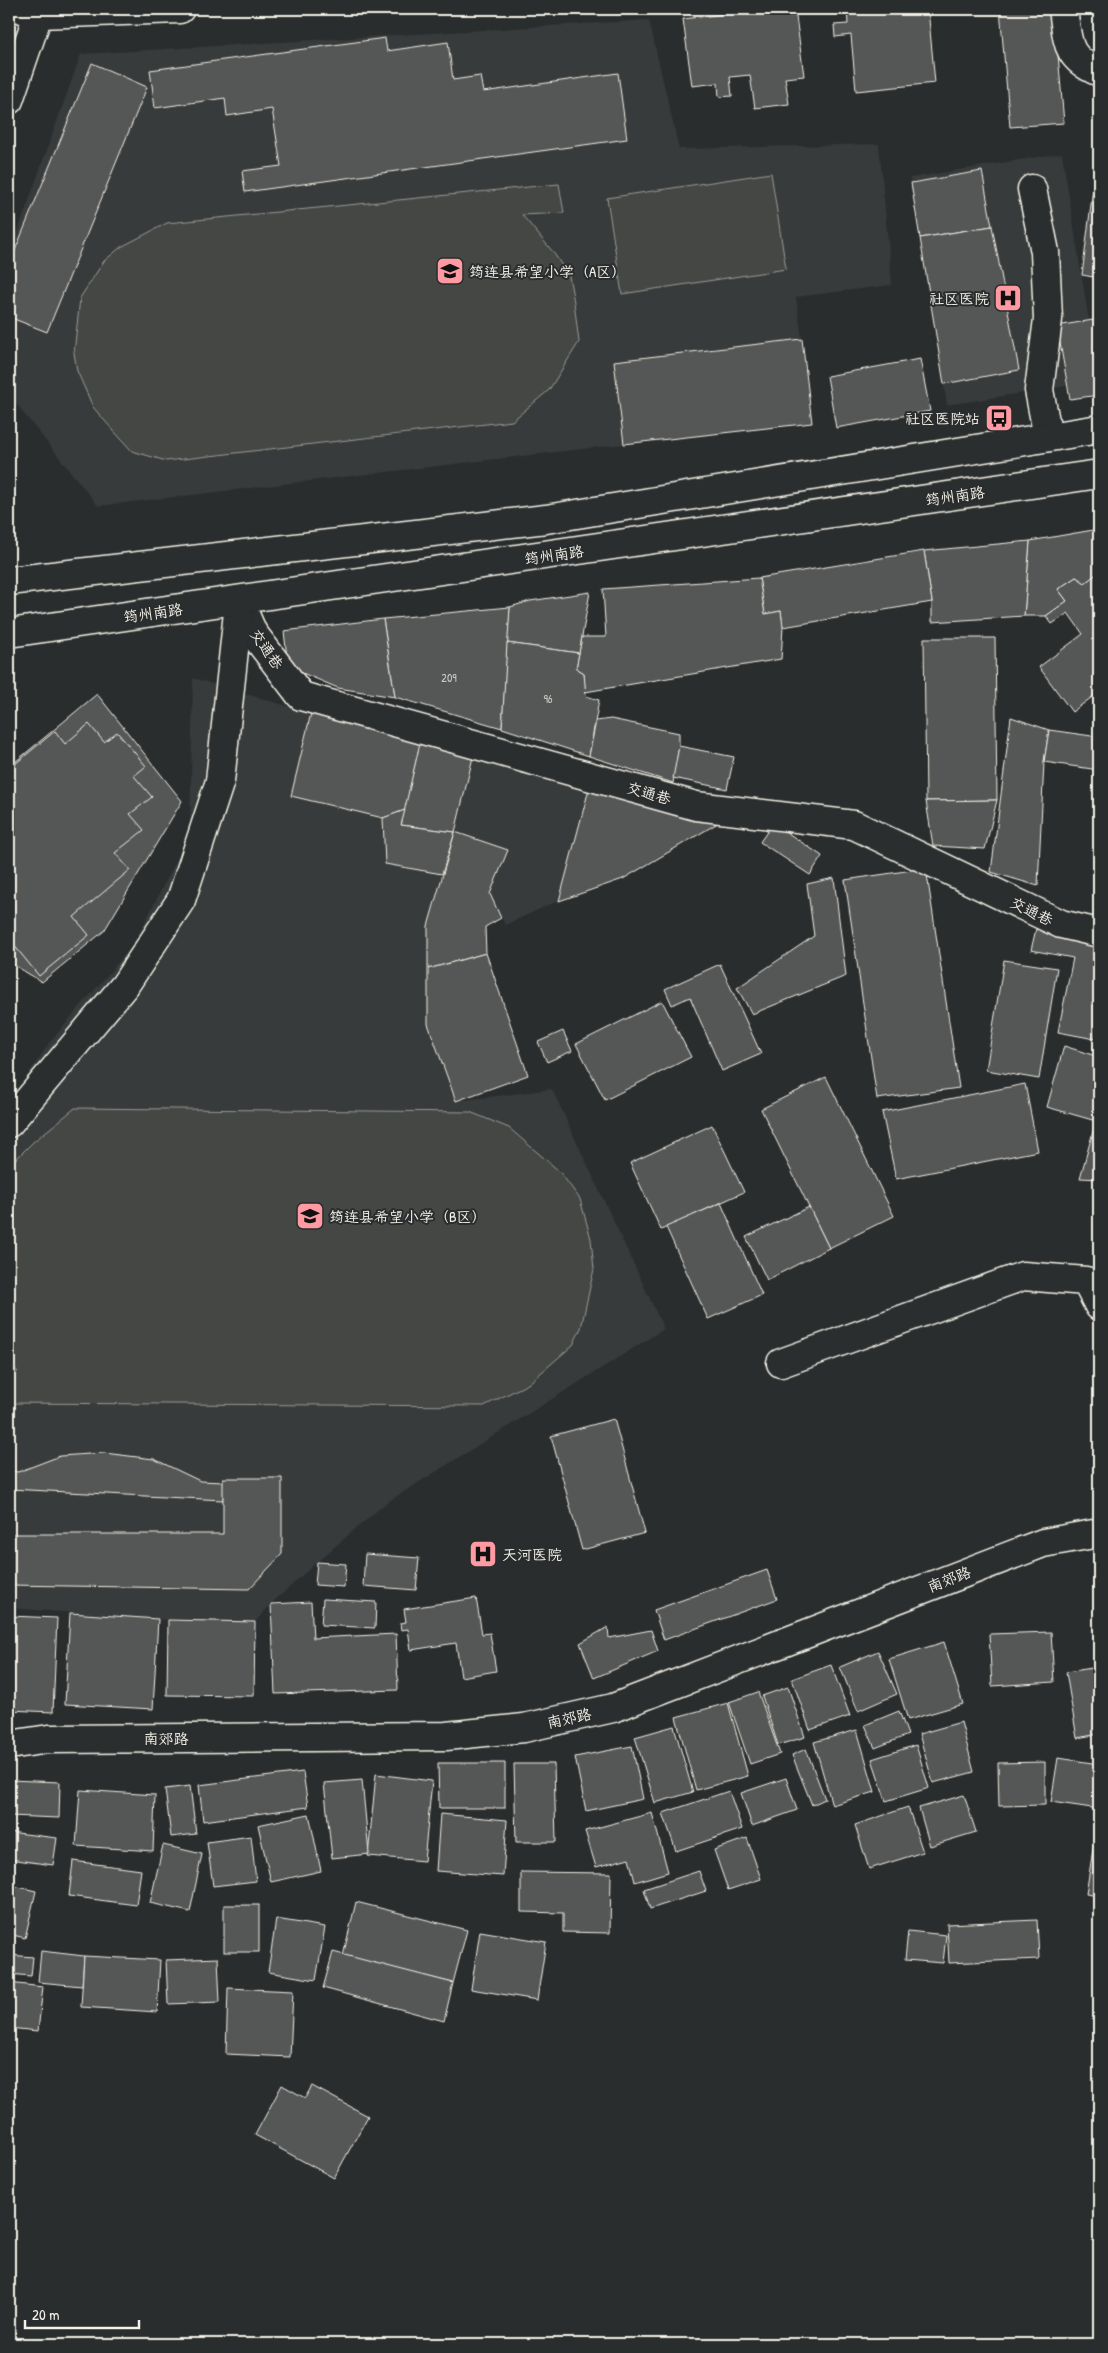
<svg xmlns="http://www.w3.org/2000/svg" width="1108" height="2353" viewBox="0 0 1108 2353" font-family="'Patrick Hand','LXGW WenKai TC',sans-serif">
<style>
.built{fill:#373a3a}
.green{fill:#444645;stroke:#9c9c96}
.building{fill:#555756;stroke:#f4f1e8}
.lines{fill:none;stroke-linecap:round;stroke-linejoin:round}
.minor-casing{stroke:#f4f1e8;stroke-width:31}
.major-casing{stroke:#f4f1e8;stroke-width:31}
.minor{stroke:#2a2d2e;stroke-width:28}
.major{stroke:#2a2d2e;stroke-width:28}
.labels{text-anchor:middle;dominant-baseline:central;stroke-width:4;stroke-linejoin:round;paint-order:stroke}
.number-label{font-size:12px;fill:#cccac4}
.poi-label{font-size:15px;fill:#f4f1e8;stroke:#2a2d2e;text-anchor:start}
.street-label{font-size:15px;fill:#f4f1e8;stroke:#2a2d2e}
</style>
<rect width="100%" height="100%" fill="#2a2d2e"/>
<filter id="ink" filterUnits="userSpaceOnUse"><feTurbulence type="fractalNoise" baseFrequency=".02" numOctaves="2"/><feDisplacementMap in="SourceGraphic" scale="10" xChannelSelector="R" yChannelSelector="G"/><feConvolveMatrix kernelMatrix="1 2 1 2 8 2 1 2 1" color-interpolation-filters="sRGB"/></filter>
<g filter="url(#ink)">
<g class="built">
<polygon points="649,20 679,149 879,144 892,285 796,297 802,339 614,361 624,444 98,506 17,405 9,398 9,256 81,54"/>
<polygon points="1062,153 1089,321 1057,326 1067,386 947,405 910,178"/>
<polygon points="193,678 311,713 292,796 383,818 385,864 442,874 428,926 428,1024 456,1101 552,1089 664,1329 386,1503 317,1562 271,1604 255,1622 168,1620 9,1608 9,1103 50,1042 133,945 190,834"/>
<polygon points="473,757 672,814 718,823 623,879 551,904 505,925 490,894 508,850 455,832"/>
</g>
<g class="green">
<polygon points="771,173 786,269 622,294 607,198"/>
<polygon points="559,184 564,213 522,215 553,252 569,276 574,302 579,342 549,390 512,421 166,461 132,451 104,420 93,407 77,371 74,353 80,298 104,261 121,247 167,223"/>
<polygon points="75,1108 470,1112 509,1128 559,1171 580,1199 591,1239 594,1269 581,1328 573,1345 528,1384 484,1406 9,1403 9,1373 18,1372 9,1361 9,1166 33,1142"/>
</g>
<g class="building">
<polygon points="763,9 795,9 804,76 785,78 789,104 755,108 750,75 730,77 732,96 719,97 718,83 692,86 683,19"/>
<polygon points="847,9 928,9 935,83 856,91 851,35 835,37 834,25 848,24"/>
<polygon points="1000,9 1054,9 1064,123 1010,127"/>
<polygon points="385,38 387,51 448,42 453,80 480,76 483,92 618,73 627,139 245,192 242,171 281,166 272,109 227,116 225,98 155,108 150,70"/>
<polygon points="92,63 147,87 47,332 9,317 9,265"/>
<polygon points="982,171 992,226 920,238 911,183"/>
<polygon points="1095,173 1099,173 1099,278 1082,275"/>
<polygon points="992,226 1019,370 944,384 920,238"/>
<polygon points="1099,319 1099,395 1070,399 1057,326"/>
<polygon points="802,339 812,423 624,444 614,361"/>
<polygon points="920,359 930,411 836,428 827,376"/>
<polygon points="1099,529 1099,572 1085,583 1076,577 1058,589 1067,601 1046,616 1024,616 1030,541"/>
<polygon points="1030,541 1024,616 932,622 932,602 924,551"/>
<polygon points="924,551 932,602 783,627 781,611 765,614 759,578"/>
<polygon points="1099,572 1099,692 1072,712 1039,667 1083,634 1068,613 1052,624 1046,616 1067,601 1058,589 1076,577 1085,583"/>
<polygon points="759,578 765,614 781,611 783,627 781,659 585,692 584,673 576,668 582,637 606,637 603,589"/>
<polygon points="590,592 579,653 507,643 510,607 530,601"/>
<polygon points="510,607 502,728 395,697 383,619"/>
<polygon points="383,619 395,697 338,688 288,667 284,631"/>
<polygon points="924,638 995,638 997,800 926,801"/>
<polygon points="507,643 579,653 576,668 584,673 586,696 599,700 589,756 502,728"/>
<polygon points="97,694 182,801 104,931 42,982 9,962 9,767"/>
<polygon points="311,713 421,739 405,810 383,818 291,796"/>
<polygon points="1011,717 1049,730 1044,762 1038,886 991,872"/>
<polygon points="611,719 679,733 679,746 673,783 589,756 596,721"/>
<polygon points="89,724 104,742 117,732 146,766 134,776 152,797 130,814 144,830 115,853 130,870 74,917 89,935 39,976 9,939 9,769 55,731 65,744"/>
<polygon points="1049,730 1099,737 1099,770 1044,762"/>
<polygon points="421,739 473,757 455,832 401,825"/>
<polygon points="679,746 734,757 727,789 673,778"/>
<polygon points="589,789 623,795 672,814 718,823 623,879 559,901"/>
<polygon points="997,800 985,849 933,846 926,801"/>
<polygon points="405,810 401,825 455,832 442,874 385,864 383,818"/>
<polygon points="773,823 822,856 810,875 760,842"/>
<polygon points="455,832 508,850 490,894 501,918 485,927 486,953 428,969 428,926"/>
<polygon points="926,868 959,1088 877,1099 845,880"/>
<polygon points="834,878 846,976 752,1014 737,988 814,936 807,884"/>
<polygon points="1036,929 1099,942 1099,1019 1095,1039 1058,1032 1073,958 1031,950"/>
<polygon points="486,953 528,1075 456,1101 428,1024 428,969"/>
<polygon points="1004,960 1057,968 1039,1079 986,1070"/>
<polygon points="720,964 761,1054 722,1071 690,997 672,1005 665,989"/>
<polygon points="662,1001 691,1057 605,1100 576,1044"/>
<polygon points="563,1031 572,1051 547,1062 538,1042"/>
<polygon points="1064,1046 1099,1057 1099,1179 1080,1178 1096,1121 1047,1107"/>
<polygon points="826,1077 894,1216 829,1248 761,1109"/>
<polygon points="1025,1084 1038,1151 896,1179 882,1112"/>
<polygon points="712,1125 744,1192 661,1230 630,1163"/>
<polygon points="721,1203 762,1295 708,1319 666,1227"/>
<polygon points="809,1207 829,1248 767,1280 746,1237"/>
<polygon points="614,1419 645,1533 582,1550 551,1436"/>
<polygon points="104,1453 154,1459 200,1481 224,1482 223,1500 9,1489 9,1471 18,1472 60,1456"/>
<polygon points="223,1478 282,1478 282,1554 249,1589 9,1585 9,1534 223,1534"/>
<polygon points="365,1554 419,1558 416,1590 363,1586"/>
<polygon points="317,1562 346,1564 344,1587 315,1585"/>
<polygon points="767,1570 777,1599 664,1640 654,1610"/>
<polygon points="476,1598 482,1634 490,1633 496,1671 461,1677 456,1643 411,1650 408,1629 401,1630 400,1623 406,1622 404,1609"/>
<polygon points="323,1599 376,1602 375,1628 321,1625"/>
<polygon points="311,1602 313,1638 396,1634 398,1690 275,1694 271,1604"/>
<polygon points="70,1613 158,1619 153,1709 65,1704"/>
<polygon points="9,1616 57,1618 53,1712 9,1710"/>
<polygon points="168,1620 255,1622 254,1696 167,1695"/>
<polygon points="608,1627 609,1638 651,1630 658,1651 594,1678 580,1643"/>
<polygon points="1051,1632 1054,1682 992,1686 989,1634"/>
<polygon points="944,1642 963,1704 908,1720 889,1659"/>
<polygon points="878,1651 897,1694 858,1711 840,1667"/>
<polygon points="831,1665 850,1716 810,1730 792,1679"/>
<polygon points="1099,1667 1099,1734 1077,1738 1066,1672"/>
<polygon points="788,1687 805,1737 778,1745 762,1696"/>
<polygon points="758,1692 780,1754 750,1764 729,1702"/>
<polygon points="728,1703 748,1776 696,1790 676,1717"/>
<polygon points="899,1711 908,1735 875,1748 865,1725"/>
<polygon points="961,1722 974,1772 933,1783 919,1734"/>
<polygon points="674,1726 693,1792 655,1803 635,1737"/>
<polygon points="857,1730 875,1792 832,1805 814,1742"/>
<polygon points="916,1745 929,1788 886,1801 872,1759"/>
<polygon points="632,1746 643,1799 586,1811 575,1757"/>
<polygon points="806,1749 825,1799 812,1805 792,1755"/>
<polygon points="1058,1758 1099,1764 1099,1809 1051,1802"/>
<polygon points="1045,1762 1045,1805 999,1806 998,1763"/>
<polygon points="438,1763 505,1763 505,1808 439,1808"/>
<polygon points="514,1764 554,1764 556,1842 516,1842"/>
<polygon points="303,1772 308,1807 203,1821 199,1785"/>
<polygon points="376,1774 432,1781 424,1861 368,1856"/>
<polygon points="786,1778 797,1810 752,1826 741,1793"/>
<polygon points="9,1780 60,1782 59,1818 9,1816"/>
<polygon points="362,1780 369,1854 332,1858 324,1783"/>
<polygon points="190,1786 196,1834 171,1837 165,1789"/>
<polygon points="80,1790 155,1795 153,1851 76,1846"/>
<polygon points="729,1791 742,1829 676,1851 663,1813"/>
<polygon points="964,1795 976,1832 930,1846 919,1808"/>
<polygon points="908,1807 923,1852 869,1869 855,1825"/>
<polygon points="652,1813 668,1872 635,1882 629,1858 596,1867 585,1831"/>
<polygon points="309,1814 321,1871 271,1882 258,1825"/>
<polygon points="440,1814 507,1820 503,1876 436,1871"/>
<polygon points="1096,1830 1099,1831 1099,1896 1086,1894"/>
<polygon points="9,1832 57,1838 53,1865 9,1859"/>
<polygon points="251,1836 256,1881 213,1886 207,1842"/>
<polygon points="747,1838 761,1879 728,1890 714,1850"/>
<polygon points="163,1845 202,1854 190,1912 150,1903"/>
<polygon points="73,1861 141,1870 136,1905 69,1896"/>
<polygon points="699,1871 706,1891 650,1909 644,1889"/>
<polygon points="521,1872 611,1873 610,1933 563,1932 563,1913 521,1912"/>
<polygon points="9,1885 36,1891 25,1938 9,1934"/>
<polygon points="356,1902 467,1930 453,1983 343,1956"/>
<rect x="224" y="1905" width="35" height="47"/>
<polygon points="276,1919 325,1927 316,1980 268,1972"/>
<polygon points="1037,1920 1039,1959 949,1963 947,1924"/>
<polygon points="480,1931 546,1942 537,2000 471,1989"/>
<polygon points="908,1931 946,1935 943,1963 905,1960"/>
<polygon points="41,1951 84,1956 82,1986 38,1982"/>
<polygon points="333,1952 453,1983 444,2021 323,1988"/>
<polygon points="9,1955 33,1957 31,1976 9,1974"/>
<polygon points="84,1956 160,1960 157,2012 81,2007"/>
<polygon points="218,1958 220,2002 168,2004 166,1960"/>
<polygon points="9,1983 43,1987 38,2031 9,2028"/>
<polygon points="228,1988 293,1991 290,2057 226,2054"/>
<polygon points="282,2085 305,2098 312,2086 368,2116 334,2178 255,2135"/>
</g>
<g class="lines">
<g class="minor-casing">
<g id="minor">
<polyline points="22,9 38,14 180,9"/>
<path d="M1063 9C1068 41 1065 58 1099 72"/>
<polyline points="1032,189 1045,252 1048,319 1039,390 1048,437"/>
<polyline points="239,601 253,633 301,696 696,806 854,825 1061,924 1099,933"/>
<polyline points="9,1123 125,985 181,900 220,781 239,603"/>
<polyline points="781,1363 1023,1276 1086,1281 1099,1306"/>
</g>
</g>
<g class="major-casing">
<g id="major">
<polyline points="9,100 40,9"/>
<polyline points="9,581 546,519 1099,429"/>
<polyline points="9,633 1099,474"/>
<polyline points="9,1745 49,1739 446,1736 524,1728 613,1708 1043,1543 1099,1533"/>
</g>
</g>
<use href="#minor" class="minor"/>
<use href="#major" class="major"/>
</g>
</g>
<defs>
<g id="school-square" transform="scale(1.4375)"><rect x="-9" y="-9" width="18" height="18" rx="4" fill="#ff9aa2" stroke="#2a2d2e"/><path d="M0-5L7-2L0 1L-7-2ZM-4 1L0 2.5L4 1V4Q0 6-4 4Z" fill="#111"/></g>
<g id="hospital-square" transform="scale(1.4375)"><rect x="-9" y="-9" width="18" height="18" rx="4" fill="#ff9aa2" stroke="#2a2d2e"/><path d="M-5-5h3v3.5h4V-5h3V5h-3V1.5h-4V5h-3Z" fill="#111"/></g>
<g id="bus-square" transform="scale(1.4375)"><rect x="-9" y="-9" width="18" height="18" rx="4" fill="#ff9aa2" stroke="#2a2d2e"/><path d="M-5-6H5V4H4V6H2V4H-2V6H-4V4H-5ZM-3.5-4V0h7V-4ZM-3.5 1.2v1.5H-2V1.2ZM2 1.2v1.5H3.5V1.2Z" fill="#111"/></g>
</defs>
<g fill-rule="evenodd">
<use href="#school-square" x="450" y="271"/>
<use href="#hospital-square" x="1008" y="298"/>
<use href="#bus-square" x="999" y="418"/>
<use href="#school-square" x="310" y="1216"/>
<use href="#hospital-square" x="483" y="1554"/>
</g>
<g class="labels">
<g class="number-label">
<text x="449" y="677">209</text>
<text x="548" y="698">96</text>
</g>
<g class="poi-label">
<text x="469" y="271">筠连县希望小学（A区）</text>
<text x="989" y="298" text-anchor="end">社区医院</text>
<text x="980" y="418" text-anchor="end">社区医院站</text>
<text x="329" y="1216">筠连县希望小学（B区）</text>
<text x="502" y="1554">天河医院</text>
</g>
<g class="street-label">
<text transform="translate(955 496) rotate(-8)">筠州南路</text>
<text transform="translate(554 555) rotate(-8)">筠州南路</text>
<text transform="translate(153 613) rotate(-8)">筠州南路</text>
<text transform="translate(267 649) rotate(55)">交通巷</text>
<text transform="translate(649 793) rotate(16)">交通巷</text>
<text transform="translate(1032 911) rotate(26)">交通巷</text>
<text transform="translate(949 1579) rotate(-21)">南郊路</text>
<text transform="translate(569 1718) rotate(-12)">南郊路</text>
<text x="166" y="1738">南郊路</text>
</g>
</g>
<rect width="1108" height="2353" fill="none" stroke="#2a2d2e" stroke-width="30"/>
<rect x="15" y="15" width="1078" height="2323" fill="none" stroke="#f4f1e8" stroke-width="2" filter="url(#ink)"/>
<path d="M25 2320v8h114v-8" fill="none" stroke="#f4f1e8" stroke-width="2.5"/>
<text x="32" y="2320" font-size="15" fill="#f4f1e8" stroke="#2a2d2e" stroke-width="4" paint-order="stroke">20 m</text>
</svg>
